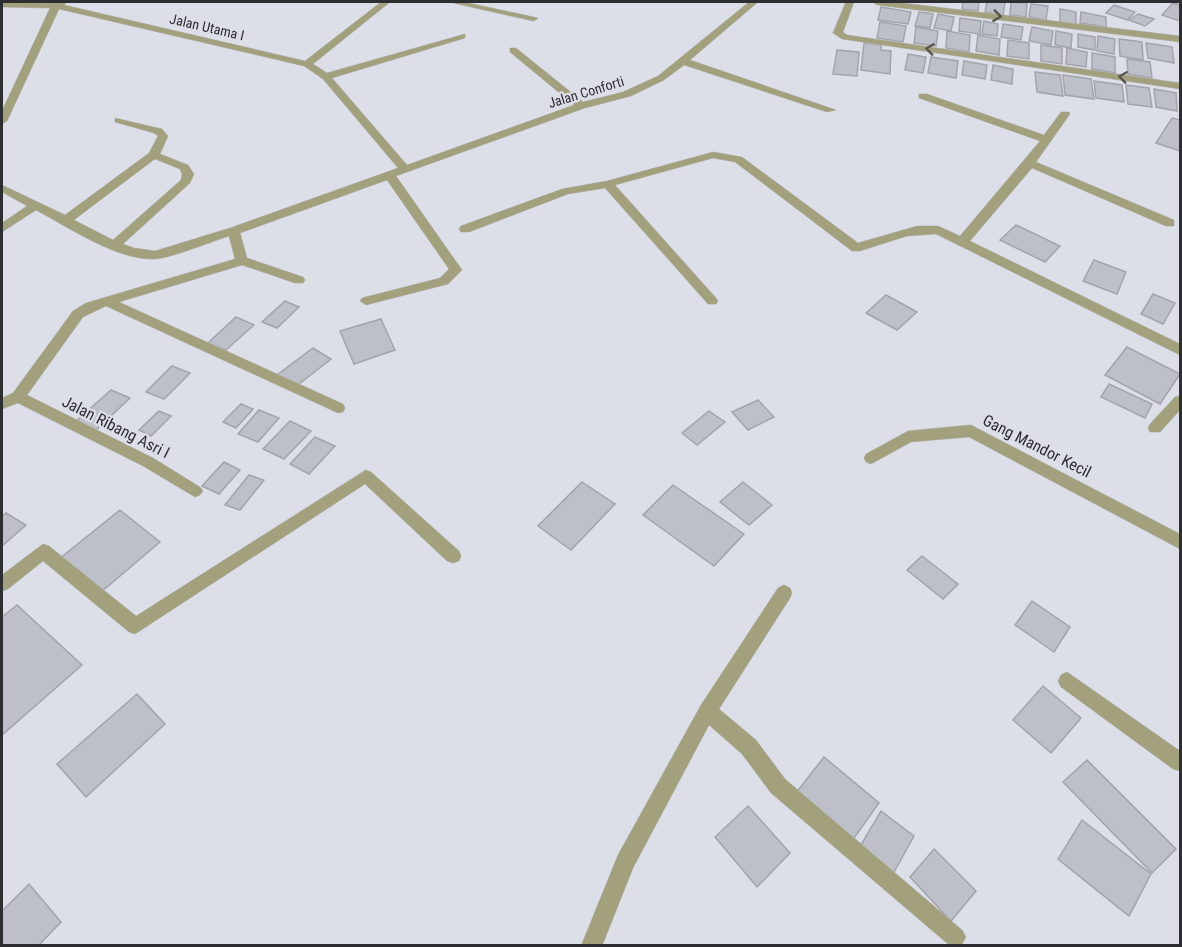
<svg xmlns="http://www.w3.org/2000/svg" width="1182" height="947" viewBox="0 0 1182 947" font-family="'Roboto Condensed',sans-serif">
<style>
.building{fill:#bec0c9;stroke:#a2a4ac;stroke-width:1.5}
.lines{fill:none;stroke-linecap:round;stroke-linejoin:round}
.street-casing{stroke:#babcc3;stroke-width:1}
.street{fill:#a3a17d;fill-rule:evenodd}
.oneway{stroke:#56564c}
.labels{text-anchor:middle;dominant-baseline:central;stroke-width:4.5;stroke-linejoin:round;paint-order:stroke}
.far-street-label{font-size:14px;fill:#2d2e31;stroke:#dddfe8}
.street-label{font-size:16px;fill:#2d2e31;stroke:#dddfe8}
</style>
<rect width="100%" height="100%" fill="#dddfe8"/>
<g class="building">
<polygon points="963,2 979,2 978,11 962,9"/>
<polygon points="987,2 1005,2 1003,15 985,12"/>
<polygon points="1011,2 1027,3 1026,17 1010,15"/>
<polygon points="1173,3 1180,5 1180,21 1162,15"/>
<polygon points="1031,4 1048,6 1046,20 1029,17"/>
<polygon points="1114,5 1135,12 1127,20 1106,13"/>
<polygon points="881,7 911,12 908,24 878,20"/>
<polygon points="1060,9 1076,12 1076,25 1060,22"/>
<polygon points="919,12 933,14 930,28 915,26"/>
<polygon points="1081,12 1106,17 1106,27 1080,23"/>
<polygon points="938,14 954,17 951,31 934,28"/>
<polygon points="1138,14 1154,19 1145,26 1129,20"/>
<polygon points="960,18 981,21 980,34 959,31"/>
<polygon points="984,21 998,24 997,36 982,34"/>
<polygon points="880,22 906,26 903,42 877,38"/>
<polygon points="1003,24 1023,27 1021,40 1001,37"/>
<polygon points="916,27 938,31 936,46 914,43"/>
<polygon points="1032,27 1053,31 1051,45 1029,41"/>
<polygon points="947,31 970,35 969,52 946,48"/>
<polygon points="1056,31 1072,34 1071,48 1055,45"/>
<polygon points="1078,34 1095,37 1095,50 1078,47"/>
<polygon points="978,35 1000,39 999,55 976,51"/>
<polygon points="1098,36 1115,39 1114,54 1097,51"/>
<polygon points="1119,39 1142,42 1143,60 1120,56"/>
<polygon points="1008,40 1029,43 1029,59 1007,56"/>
<polygon points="864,43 881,45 881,50 891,51 890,74 861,70"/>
<polygon points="1146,43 1172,47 1174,63 1148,58"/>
<polygon points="1041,45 1062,48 1062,64 1041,61"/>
<polygon points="1067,48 1087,52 1086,67 1066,64"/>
<polygon points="837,50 859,52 857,76 833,74"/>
<polygon points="1092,53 1115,57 1115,73 1092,69"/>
<polygon points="908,54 926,57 923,73 905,70"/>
<polygon points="931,57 958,61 956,78 928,73"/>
<polygon points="1127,59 1150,62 1152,78 1128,74"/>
<polygon points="964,61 987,65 985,79 962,75"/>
<polygon points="993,65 1013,69 1012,84 991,80"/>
<polygon points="1035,72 1060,75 1063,96 1037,92"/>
<polygon points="1063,75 1091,79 1094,99 1065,95"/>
<polygon points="1094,81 1122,85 1124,102 1096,98"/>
<polygon points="1126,85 1149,88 1152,107 1128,104"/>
<polygon points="1154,89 1176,93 1177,111 1156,107"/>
<polygon points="1172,118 1180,120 1180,151 1156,143"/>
<polygon points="1016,225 1060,246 1045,262 1000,240"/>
<polygon points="1094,260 1126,272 1117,294 1083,281"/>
<polygon points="1153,294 1175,303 1163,324 1141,314"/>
<polygon points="886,295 917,312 897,330 866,313"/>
<polygon points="285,301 299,307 277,328 262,322"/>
<polygon points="236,317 254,325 226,350 208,343"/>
<polygon points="381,319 395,350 354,364 340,331"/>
<polygon points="1127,347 1180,374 1160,404 1105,375"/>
<polygon points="313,348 331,359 295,387 277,375"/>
<polygon points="172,366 190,373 164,399 146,392"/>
<polygon points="1109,384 1152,404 1145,418 1101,397"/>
<polygon points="111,390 130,398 93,433 73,424"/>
<polygon points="758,400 774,417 748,430 732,412"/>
<polygon points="241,404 253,409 236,428 223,422"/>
<polygon points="259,410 279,418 258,442 238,434"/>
<polygon points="159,411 171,416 151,436 139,430"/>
<polygon points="709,411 725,422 697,445 682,433"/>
<polygon points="290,421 311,431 284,459 263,449"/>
<polygon points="315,437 335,446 309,474 290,464"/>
<polygon points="224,462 240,470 219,494 202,486"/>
<polygon points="249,475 264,480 240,510 225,505"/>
<polygon points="582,482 615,504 571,550 538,526"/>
<polygon points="743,482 772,505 749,525 720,502"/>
<polygon points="673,485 744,534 714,566 643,515"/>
<polygon points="120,510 160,542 100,593 59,559"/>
<polygon points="6,513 26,525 2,546 2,516"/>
<polygon points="922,556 958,584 943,599 907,570"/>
<polygon points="1032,601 1070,627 1054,652 1015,625"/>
<polygon points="17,605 82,665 2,735 2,617"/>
<polygon points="1043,686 1081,718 1051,753 1013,720"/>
<polygon points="137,694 165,724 86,797 57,764"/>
<polygon points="824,757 879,803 852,841 796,793"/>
<polygon points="1087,760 1176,849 1152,873 1063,782"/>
<polygon points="748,806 790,853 757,887 715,837"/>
<polygon points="881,811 914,836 893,874 859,848"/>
<polygon points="1082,820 1151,874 1129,916 1058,859"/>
<polygon points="934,849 976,891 951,921 910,877"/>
<polygon points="29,884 61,922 38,946 2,946 2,911"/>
</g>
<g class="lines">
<g class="street-casing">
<g id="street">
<path d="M2 2H67L64 5 305 61 381 2H390L313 64 327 73 465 34V38L332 78 407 165 574 105 510 52V48H516L583 102 623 92 658 76 749 2H758L690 60 836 110 827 112 684 65 664 80 631 96 585 108 396 176 462 270 448 284 366 305 360 301 362 298 440 278 449 269 387 180 240 233 247 258 303 277 305 280 303 283H295L242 265 119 302 343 404 345 408 343 412 338 413 106 306 83 317 27 395 153 458 200 487 203 491 200 495 195 497 143 466 18 403 2 409V398L13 393 73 311 86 303 235 259 229 236C211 242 171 258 155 259 118 261 68 227 36 210L2 232V223L27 206 2 192V185L65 215 149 153 158 136 154 133 115 122V118L162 129 168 136 160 154 188 165 194 174 190 183 123 244 134 248 155 251 230 228 398 168 323 79 304 66 59 9 7 121 2 124V111L50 8 2 7ZM155 159 180 169 182 174 181 180 113 240 74 220Z"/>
<polygon points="449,2 464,2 538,18 534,21"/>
<polygon points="846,2 854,2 843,32 847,35 1180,83 1180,89 842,39 833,33"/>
<polygon points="873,2 894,2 1180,36 1180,42 877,5"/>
<polygon points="919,94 927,94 1044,135 1061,112 1069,112 1070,114 1036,162 1174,220 1174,226 1166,226 1032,168 970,241 1180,344 1180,355 936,234 907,236 860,251 852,251 735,162 713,158 615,185 716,298 718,301 716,304 708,304 605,188 568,194 469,232 461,232 459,229 461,226 562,189 607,181 713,152 742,157 858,243 917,226 938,226 960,236 1040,141 919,98"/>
<polygon points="1180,396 1180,410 1160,432 1150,432 1148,428 1150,424 1175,397"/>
<polygon points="971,425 1180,534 1180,549 969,437 911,442 871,464 866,462 864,458 866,454 908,431"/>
<polygon points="366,470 371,472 459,551 461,556 459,561 453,563 447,561 365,484 135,634 129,632 43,561 8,589 2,591 2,575 43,544 49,546 136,616"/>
<polygon points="784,585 790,588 792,593 790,598 719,709 756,740 785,779 962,930 966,937 962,944 948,944 771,793 742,754 709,725 633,868 602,946 581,946 618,855 701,705 778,588"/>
<polygon points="1067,672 1180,751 1180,771 1173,769 1061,687 1058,681 1061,675"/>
</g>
</g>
<use href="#street" class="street"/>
</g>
<defs><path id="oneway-chevron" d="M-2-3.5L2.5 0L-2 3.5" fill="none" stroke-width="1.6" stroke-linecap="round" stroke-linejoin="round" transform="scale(1.5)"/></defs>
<g class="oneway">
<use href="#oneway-chevron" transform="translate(997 16) rotate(7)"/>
<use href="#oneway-chevron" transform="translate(930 49) rotate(-172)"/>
<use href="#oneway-chevron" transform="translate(1123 77) rotate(-172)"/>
</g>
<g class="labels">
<g class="far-street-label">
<text transform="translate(207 27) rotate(13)">Jalan Utama I</text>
<text transform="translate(586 92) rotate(-17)">Jalan Conforti</text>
</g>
<g class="street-label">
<text transform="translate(116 427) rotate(27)">Jalan Ribang Asri I</text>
<text transform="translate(1037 446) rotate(27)">Gang Mandor Kecil</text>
</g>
</g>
<rect width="1182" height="947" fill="none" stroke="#2d2e31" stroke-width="6"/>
</svg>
